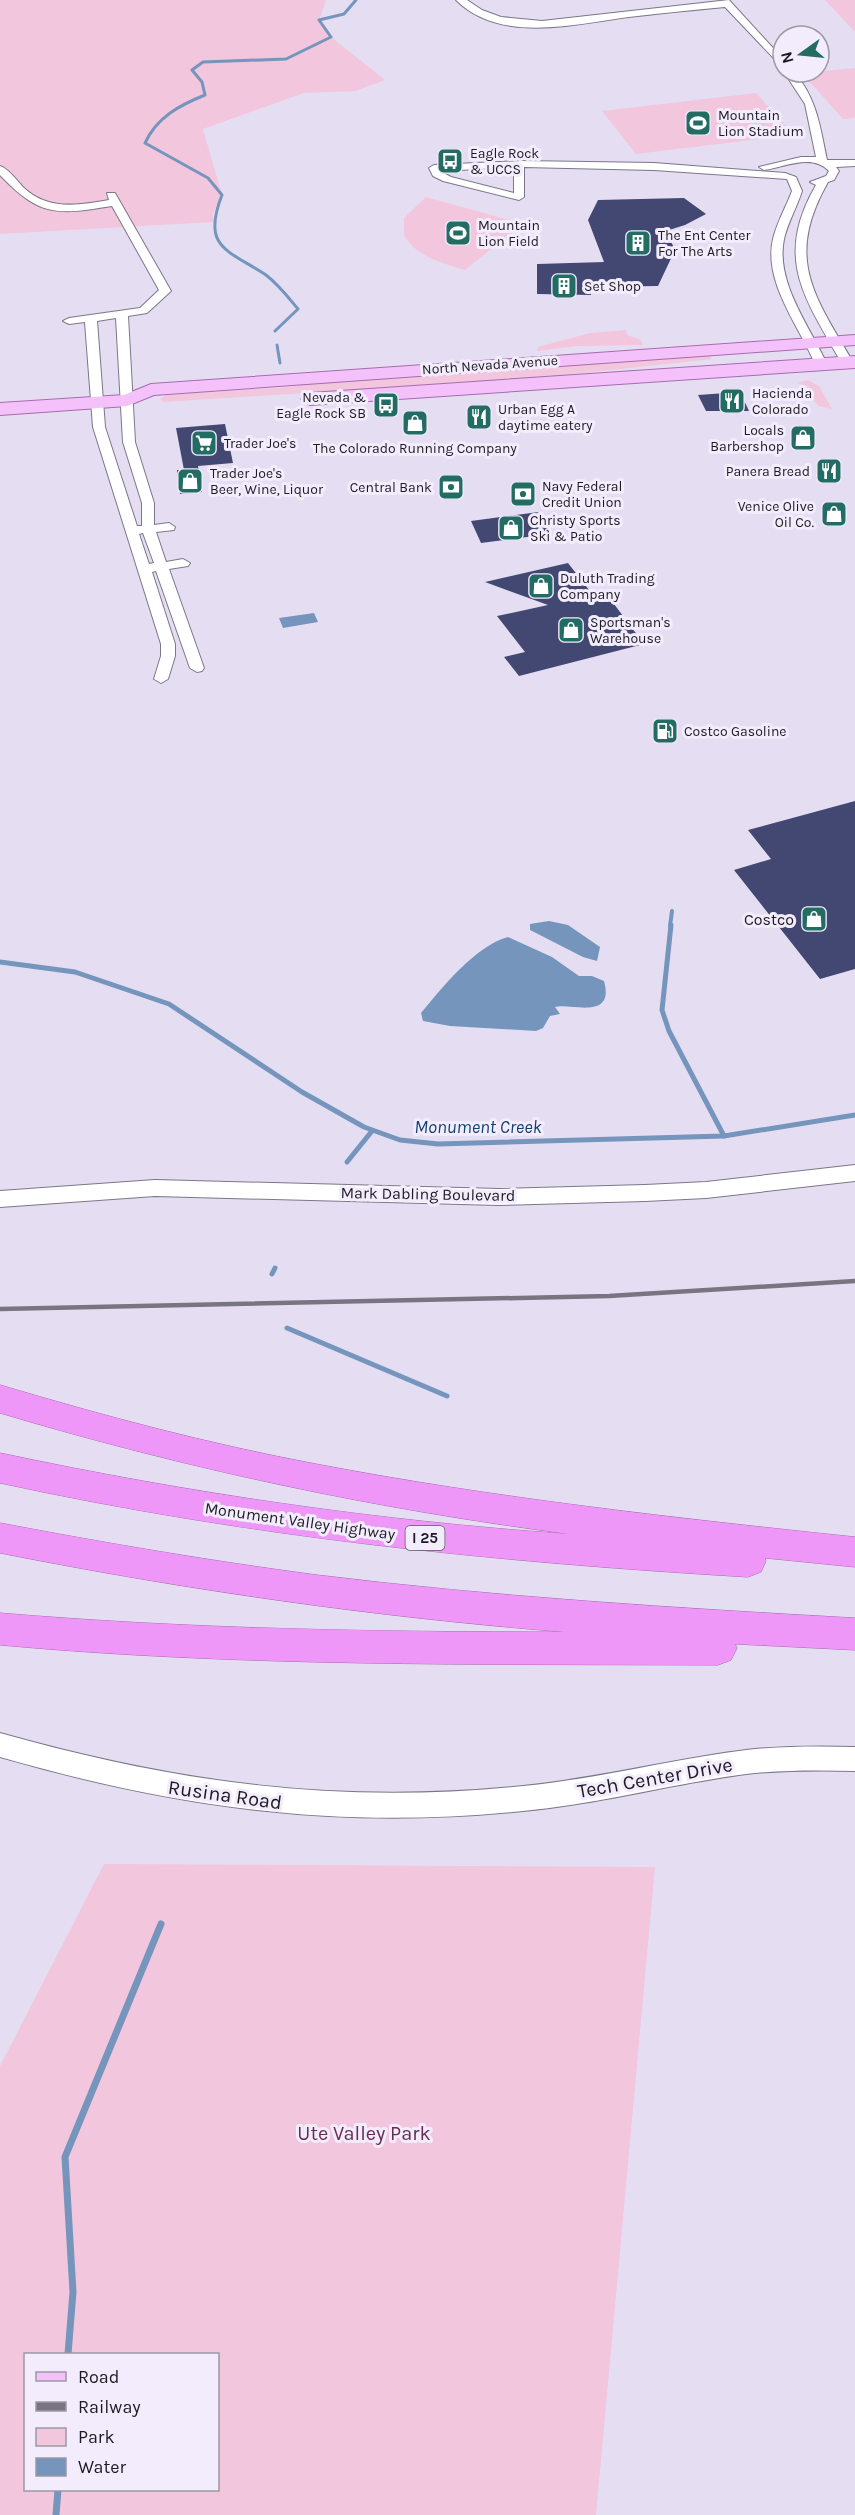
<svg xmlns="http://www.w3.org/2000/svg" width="855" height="2515" viewBox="0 0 855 2515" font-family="Karla,sans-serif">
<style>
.green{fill:#f2c6dc;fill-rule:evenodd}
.water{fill:#7595bd}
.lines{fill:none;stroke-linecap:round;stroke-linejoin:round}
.stream-far3{stroke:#7595bd;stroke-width:3}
.stream-far2{stroke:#7595bd;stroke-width:4}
.stream-far1{stroke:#7595bd;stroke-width:5}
.stream{stroke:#7595bd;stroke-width:7}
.building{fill:#434872}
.minor-casing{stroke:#7c7689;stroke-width:2}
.tertiary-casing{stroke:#7c7689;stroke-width:2}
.primary-casing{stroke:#a66cae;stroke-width:2}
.motorway-casing{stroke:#a66cae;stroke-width:1}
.minor{fill:#fff;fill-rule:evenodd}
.tertiary{fill:#fff;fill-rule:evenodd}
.primary{fill:#f5c1fb;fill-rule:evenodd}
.motorway{fill:#ef97f9;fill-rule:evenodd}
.rail{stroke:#787481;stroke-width:4.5}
.labels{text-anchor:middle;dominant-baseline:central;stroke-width:6;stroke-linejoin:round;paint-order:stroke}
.far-poi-label{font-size:14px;fill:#1d1b22;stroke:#f2ecfd;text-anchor:start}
.far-street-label{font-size:14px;fill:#1d1b22;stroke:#f2ecfd}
.shield{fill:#f2ecfd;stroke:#5d5a64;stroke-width:1.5}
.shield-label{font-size:15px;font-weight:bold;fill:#1d1b22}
.poi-label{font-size:16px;fill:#1d1b22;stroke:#f2ecfd;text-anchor:end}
.street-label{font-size:16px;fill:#1d1b22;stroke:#f2ecfd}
.water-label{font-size:18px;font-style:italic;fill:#113f72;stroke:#f2ecfd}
.near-street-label{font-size:20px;fill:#1d1b22;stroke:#f2ecfd}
.near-park-label{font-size:20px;fill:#6a2c50;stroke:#f2ecfd}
</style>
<rect width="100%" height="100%" fill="#e5def3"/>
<g class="green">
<polygon points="0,0 326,0 319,20 331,37 385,80 355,91 304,93 203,129 222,195 213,213 213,222 0,234"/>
<polygon points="825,0 855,0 855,32"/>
<polygon points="855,68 855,118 843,119 802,73"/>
<polygon points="756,93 794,135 636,154 602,111"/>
<path d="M426 197 509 220 517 228 465 270C443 263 416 257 404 235V218Z"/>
<polygon points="626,330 627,335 641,340 643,345 578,346 537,351 538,347 590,333"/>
<polygon points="710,355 712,359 538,378 163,402 160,399 166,395 288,387 338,381"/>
<polygon points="808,380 819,386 832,409 819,406 804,392 810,387 797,383"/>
<path d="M104 1864 655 1867 596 2515H0V2066ZM26 2354H218V2490H26Z"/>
</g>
<g class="water">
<polygon points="314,613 318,622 283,628 279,618"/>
<polygon points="549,921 568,925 600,947 597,961 583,957 530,930 530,924"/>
<path d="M508 937 552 957 579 976H592L604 981C615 1021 571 1003 555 1007L560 1014 550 1016 543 1028 536 1031 450 1026 423 1021 421 1013C442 988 475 946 508 937Z"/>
</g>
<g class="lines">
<g class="stream-far3">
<path d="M275 331 298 309C288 297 279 285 266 275 228 250 201 248 222 195L208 178 145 143C157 117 180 105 205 95L202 82 192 70 203 62 286 59 331 37 319 20 344 14 356 0"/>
<polyline points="277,345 280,363"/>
</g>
<polyline class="stream-far2" points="670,926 672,911"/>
<g class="stream-far1">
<polyline points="671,925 662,1010 669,1031 724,1136"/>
<polyline points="0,962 75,972 169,1004 302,1092 364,1127 400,1140 438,1144 724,1136 855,1115"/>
<polyline points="347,1162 372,1131"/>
<polyline points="272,1274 275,1268"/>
<polyline points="287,1328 447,1396"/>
</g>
<g class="stream">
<polyline points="68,2354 73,2292 65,2157 161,1924"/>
<polyline points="56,2515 58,2490"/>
</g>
</g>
<g class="building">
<polygon points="684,198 706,214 685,225 666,231 675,250 658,286 590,287 591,295 537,294 537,264 604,262 588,220 598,200"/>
<polygon points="740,392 749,411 706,411 698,395"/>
<polygon points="225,424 233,463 198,466 202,492 180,494 177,470 184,470 176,428"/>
<polygon points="539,512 550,534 481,543 471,521"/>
<polygon points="568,563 593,595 605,592 644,644 519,676 504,657 525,652 497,616 548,605 485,582"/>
<polygon points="855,801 855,969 820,979 734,870 771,859 748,830"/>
</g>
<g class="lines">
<g class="minor-casing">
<g id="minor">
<path d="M456 0H467L482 10 501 17 542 21 729 0 783 59V68L725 7C693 10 661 13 629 17 575 24 500 44 456 0Z"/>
<path d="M784 72H794C817 99 820 126 827 160H855V166L836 167 839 171 834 180 828 182C785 258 813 294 853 362L847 366 841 362C804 297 774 258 816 185L810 182 826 176 829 171C812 153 785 167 764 170L759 167 801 157H816L805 104Z"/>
<path d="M522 161 654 163 785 173 796 177 802 191C797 207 788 222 784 239 775 282 810 327 827 364L821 368 815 364C799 326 763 282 773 239 777 222 786 207 792 191L787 179 654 170 524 167V197L519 200 443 181 433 176 429 168 434 165ZM514 167V193L451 177 440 171Z"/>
<path d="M0 166C9 169 17 181 24 188 49 211 78 205 109 200L107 193H115L171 291 147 313 128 316 135 442 154 503V525L169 523 175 527 174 530 156 532 166 562 183 559 190 563 188 566 169 569 204 668 202 671 197 672 190 668 156 571 152 572 175 644V656L168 679 161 683 154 679 161 656V644L93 427 85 322 69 324 63 321 69 318 140 308 159 290 112 206C57 215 40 217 0 175ZM116 318 123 442 142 503V526H137L105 427 97 321ZM143 533 154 563 149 564 139 534Z"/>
</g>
</g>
<g class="tertiary-casing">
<g id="tertiary">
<polygon points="855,1165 855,1181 706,1198 645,1201 499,1205 155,1196 0,1207 0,1191 155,1180 499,1189 645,1185 706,1182"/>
<path d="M0 1733C177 1783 339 1805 523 1786 598 1779 672 1759 746 1750 782 1746 819 1746 855 1747V1771C819 1770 782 1770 746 1774 671 1784 598 1804 523 1811 339 1830 177 1808 0 1757Z"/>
</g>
</g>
<g class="primary-casing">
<g id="primary">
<polygon points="855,335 855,345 154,395 127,406 0,415 0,403 124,395 151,384"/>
<polygon points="855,356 855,368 310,405 301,399 310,393"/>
</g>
</g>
<g class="motorway-casing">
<g id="motorway">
<path d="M0 1385C104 1416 209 1444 316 1464 494 1498 675 1518 855 1537V1567L765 1558 766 1561 761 1572 748 1577C494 1562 249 1537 0 1483V1453C188 1493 378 1521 569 1534 376 1509 187 1469 0 1413Z"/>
<path d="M0 1523C105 1543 211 1561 317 1575 496 1597 676 1608 855 1618V1650L735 1644 737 1648 731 1660 718 1665C478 1664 239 1667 0 1645V1613C188 1629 376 1632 565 1632 375 1617 187 1590 0 1553Z"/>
</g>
</g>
<use href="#minor" class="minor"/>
<use href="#tertiary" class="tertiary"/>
<use href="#primary" class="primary"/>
<use href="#motorway" class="motorway"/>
<polyline class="rail" points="0,1309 609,1296 855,1281"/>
</g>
<defs>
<g id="stadium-square" transform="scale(1.35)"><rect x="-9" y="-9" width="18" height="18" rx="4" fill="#236c64" stroke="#f2ecfd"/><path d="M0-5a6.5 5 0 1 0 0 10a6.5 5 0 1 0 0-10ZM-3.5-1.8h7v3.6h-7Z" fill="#fff"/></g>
<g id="bus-square" transform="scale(1.35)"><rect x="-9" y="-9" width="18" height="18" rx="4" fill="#236c64" stroke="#f2ecfd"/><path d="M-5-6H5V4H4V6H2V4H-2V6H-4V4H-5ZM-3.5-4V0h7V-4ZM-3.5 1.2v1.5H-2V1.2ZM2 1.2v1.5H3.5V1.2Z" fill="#fff"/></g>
<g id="building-square" transform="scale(1.35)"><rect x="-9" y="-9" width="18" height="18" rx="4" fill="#236c64" stroke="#f2ecfd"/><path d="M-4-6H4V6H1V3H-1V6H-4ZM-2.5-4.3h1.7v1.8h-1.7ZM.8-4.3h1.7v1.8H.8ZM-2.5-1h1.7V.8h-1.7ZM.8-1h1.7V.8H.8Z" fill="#fff"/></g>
<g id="restaurant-square" transform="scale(1.35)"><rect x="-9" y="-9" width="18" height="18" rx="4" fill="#236c64" stroke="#f2ecfd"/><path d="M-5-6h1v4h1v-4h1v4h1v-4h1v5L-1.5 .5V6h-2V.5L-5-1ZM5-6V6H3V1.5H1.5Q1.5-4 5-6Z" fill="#fff"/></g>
<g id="shop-square" transform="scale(1.35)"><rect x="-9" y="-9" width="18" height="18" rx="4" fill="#236c64" stroke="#f2ecfd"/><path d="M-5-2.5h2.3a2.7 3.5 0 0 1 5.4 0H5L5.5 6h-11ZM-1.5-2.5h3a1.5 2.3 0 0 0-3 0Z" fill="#fff"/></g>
<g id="supermarket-square" transform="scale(1.35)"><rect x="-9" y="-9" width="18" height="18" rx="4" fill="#236c64" stroke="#f2ecfd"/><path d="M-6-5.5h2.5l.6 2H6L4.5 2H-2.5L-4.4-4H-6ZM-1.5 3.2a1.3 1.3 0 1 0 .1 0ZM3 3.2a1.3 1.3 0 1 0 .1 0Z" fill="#fff"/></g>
<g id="bank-square" transform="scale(1.35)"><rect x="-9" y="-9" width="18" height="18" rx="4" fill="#236c64" stroke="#f2ecfd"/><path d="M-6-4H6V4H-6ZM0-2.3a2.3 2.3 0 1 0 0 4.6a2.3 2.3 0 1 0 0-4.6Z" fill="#fff"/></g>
<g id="fuel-square" transform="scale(1.35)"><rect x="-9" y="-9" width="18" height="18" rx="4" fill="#236c64" stroke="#f2ecfd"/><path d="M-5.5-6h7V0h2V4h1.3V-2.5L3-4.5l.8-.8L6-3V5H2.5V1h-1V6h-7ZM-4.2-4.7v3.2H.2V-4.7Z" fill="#fff"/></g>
</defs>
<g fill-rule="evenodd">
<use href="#stadium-square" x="698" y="123"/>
<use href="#bus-square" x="450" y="161"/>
<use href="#stadium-square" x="458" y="233"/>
<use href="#building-square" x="638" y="243"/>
<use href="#building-square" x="564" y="286"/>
<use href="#restaurant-square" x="732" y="401"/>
<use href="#bus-square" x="386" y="405"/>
<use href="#restaurant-square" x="479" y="417"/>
<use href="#shop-square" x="415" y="423"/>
<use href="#shop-square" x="803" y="438"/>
<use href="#supermarket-square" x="204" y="443"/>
<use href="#restaurant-square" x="829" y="471"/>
<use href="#shop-square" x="190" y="481"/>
<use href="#bank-square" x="451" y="487"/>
<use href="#bank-square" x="523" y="494"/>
<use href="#shop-square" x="834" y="514"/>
<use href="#shop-square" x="511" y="528"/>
<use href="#shop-square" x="541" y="586"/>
<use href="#shop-square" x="571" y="630"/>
<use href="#fuel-square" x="665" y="731"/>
<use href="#shop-square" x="814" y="919"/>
</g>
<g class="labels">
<g class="far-poi-label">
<text x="718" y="115">Mountain<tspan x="718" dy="16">Lion Stadium</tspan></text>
<text x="470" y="153">Eagle Rock<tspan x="470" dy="16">&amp; UCCS</tspan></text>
<text x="478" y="225">Mountain<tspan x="478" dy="16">Lion Field</tspan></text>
<text x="658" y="235">The Ent Center<tspan x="658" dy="16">For The Arts</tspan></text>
<text x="584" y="286">Set Shop</text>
<text x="752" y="393">Hacienda<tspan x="752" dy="16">Colorado</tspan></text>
<text x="366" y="397" text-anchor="end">Nevada &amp;<tspan x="366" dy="16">Eagle Rock SB</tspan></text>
<text x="498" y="409">Urban Egg A<tspan x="498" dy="16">daytime eatery</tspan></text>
<text x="784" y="430" text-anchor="end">Locals<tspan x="784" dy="16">Barbershop</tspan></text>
<text x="224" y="443">Trader Joe's</text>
<text x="415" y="448" text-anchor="middle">The Colorado Running Company</text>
<text x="810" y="471" text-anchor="end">Panera Bread</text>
<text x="210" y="473">Trader Joe's<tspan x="210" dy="16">Beer, Wine, Liquor</tspan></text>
<text x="542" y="486">Navy Federal<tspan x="542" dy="16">Credit Union</tspan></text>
<text x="432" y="487" text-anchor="end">Central Bank</text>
<text x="814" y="506" text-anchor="end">Venice Olive<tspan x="814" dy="16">Oil Co.</tspan></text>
<text x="530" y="520">Christy Sports<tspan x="530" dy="16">Ski &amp; Patio</tspan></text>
<text x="560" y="578">Duluth Trading<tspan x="560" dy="16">Company</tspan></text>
<text x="590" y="622">Sportsman's<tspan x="590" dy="16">Warehouse</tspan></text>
<text x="684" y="731">Costco Gasoline</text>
</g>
<g class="far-street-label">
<text transform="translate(490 365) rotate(-4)">North Nevada Avenue</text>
</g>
<rect class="shield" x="405.5" y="1526" width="39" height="24" rx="4.5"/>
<g class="shield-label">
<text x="425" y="1538">I 25</text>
</g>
<g class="poi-label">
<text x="794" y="919">Costco</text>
</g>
<g class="street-label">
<text transform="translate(428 1194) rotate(1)">Mark Dabling Boulevard</text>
<text transform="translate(300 1521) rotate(8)">Monument Valley Highway</text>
</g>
<g class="water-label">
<text x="478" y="1127">Monument Creek</text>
</g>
<g class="near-street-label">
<text transform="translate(655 1778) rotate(-10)">Tech Center Drive</text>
<text transform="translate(225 1795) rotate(8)">Rusina Road</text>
</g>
<g class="near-park-label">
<text x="364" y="2133">Ute Valley Park</text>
</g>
</g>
<rect x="24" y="2353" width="195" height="138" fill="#f2ecfd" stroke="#9d98a5" stroke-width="1.5"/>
<rect x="36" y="2372" width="30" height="9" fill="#f5c1fb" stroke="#9d98a5" stroke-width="1.5"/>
<text x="78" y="2383" font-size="18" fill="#1d1b22">Road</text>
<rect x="36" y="2402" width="30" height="9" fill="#787481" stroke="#9d98a5" stroke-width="1.5"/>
<text x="78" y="2413" font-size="18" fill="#1d1b22">Railway</text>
<rect x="36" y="2428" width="30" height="18" fill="#f2c6dc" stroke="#9d98a5" stroke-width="1.5"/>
<text x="78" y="2443" font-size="18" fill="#1d1b22">Park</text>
<rect x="36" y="2458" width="30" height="18" fill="#7595bd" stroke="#9d98a5" stroke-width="1.5"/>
<text x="78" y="2473" font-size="18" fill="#1d1b22">Water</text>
<g transform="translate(801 54) rotate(255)"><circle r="28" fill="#f2ecfd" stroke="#9d98a5" stroke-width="1.5"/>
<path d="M0-4.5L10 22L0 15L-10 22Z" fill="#236c64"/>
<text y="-9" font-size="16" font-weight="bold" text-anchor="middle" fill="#1d1b22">N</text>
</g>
</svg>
